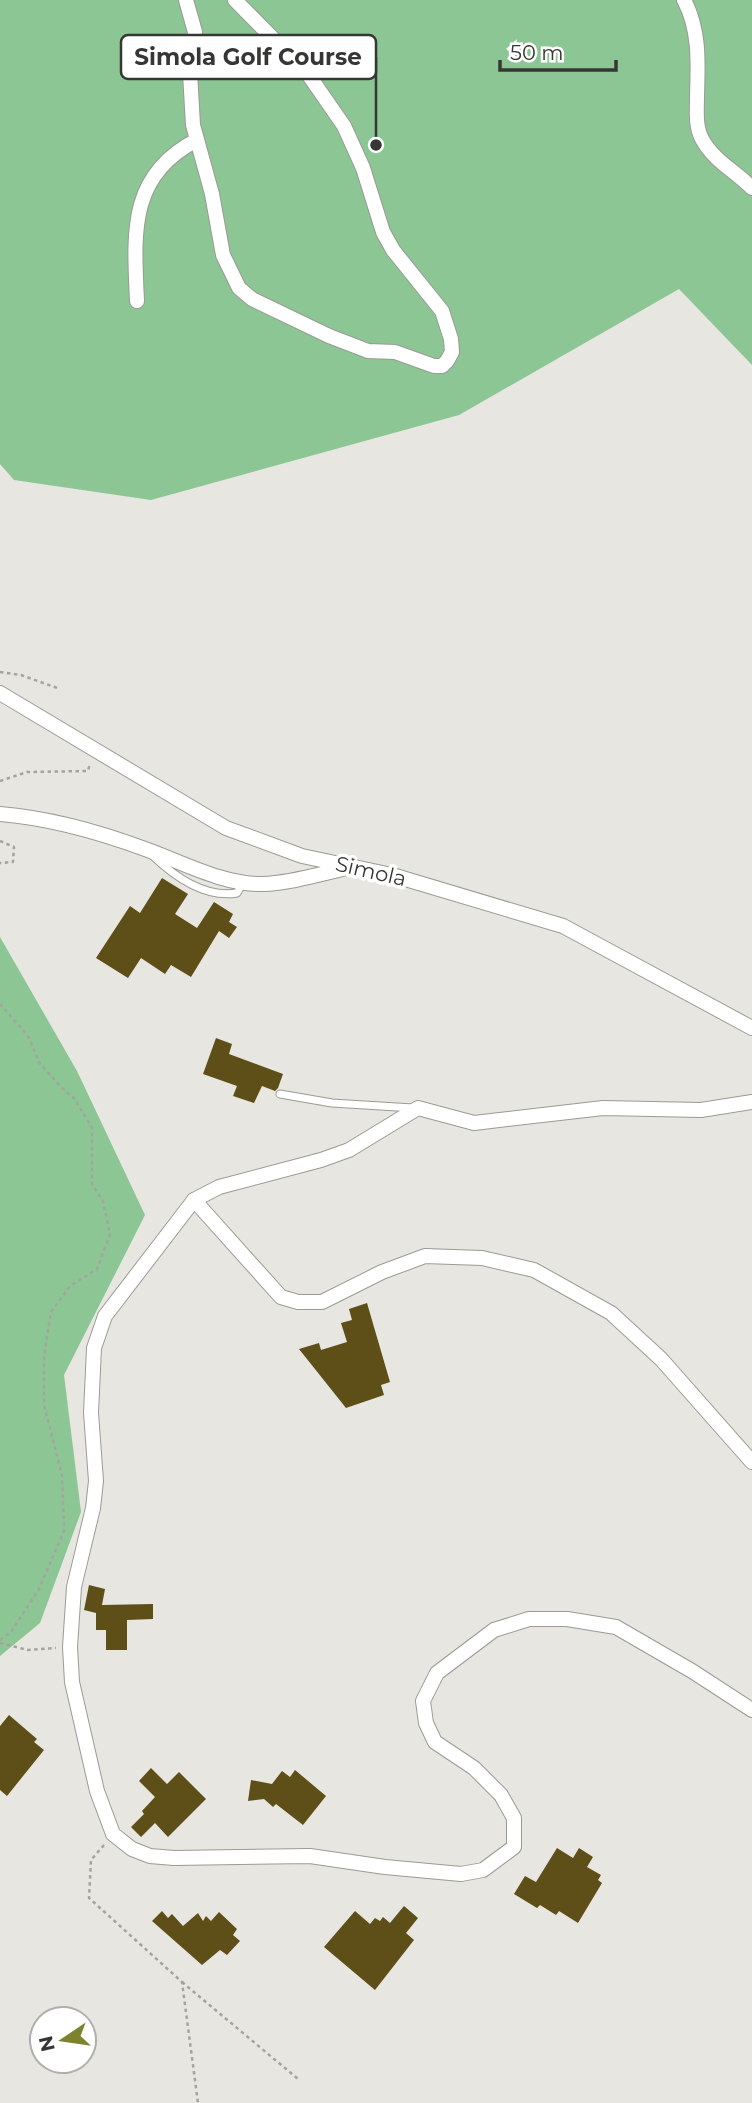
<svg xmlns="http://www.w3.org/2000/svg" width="752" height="2103" viewBox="0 0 752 2103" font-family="Montserrat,sans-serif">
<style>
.green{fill:#8bc694}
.building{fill:#5e4f18}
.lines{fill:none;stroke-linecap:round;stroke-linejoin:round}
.lane-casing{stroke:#9c9a95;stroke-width:9}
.street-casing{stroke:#9c9a95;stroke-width:16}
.path{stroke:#a4a49f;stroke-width:2.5;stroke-dasharray:3.5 3.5;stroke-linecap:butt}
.lane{stroke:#fff;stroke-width:7}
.street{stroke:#fff;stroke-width:14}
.labels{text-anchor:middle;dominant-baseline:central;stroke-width:7;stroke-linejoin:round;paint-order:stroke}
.street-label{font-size:21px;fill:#363634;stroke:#fff}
.leader{fill:none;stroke:#363634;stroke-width:2.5}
.callout-dot{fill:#363634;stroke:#fff;stroke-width:2.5}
.callout{fill:#fff;stroke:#363634;stroke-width:2.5}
.callout-label{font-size:23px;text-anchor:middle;font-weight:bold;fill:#363634}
</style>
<rect width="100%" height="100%" fill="#e7e6e0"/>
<g class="green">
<polygon points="0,0 752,0 752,365 679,289 459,415 151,500 14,480 0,464"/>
<polygon points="0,937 77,1071 145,1215 64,1375 81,1512 40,1623 0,1656"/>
</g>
<g class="building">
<polygon points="162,878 188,894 175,914 197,928 214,902 233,914 229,922 237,927 229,938 219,931 191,977 171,965 165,974 141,958 128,978 96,958 130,906 140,913"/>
<polygon points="216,1038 232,1044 229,1054 283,1074 278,1088 275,1091 262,1086 254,1103 233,1096 237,1086 203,1074"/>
<polygon points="367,1303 390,1382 381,1385 384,1395 346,1408 299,1349 319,1343 321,1350 347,1342 341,1323 352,1320 349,1309"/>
<polygon points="89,1585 105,1589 102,1605 153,1604 153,1619 127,1620 127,1650 106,1650 106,1630 96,1630 96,1613 84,1610"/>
<polygon points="9,1715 37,1739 34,1742 44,1750 7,1796 0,1790 0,1726"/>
<polygon points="151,1768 167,1784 179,1772 206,1799 168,1837 155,1823 141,1837 131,1827 144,1814 142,1811 155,1797 139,1781"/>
<polygon points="295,1770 326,1796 303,1825 276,1804 273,1807 264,1799 248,1801 251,1780 272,1784 282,1771 290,1777"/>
<polygon points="557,1848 573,1858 579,1848 593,1857 587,1867 601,1875 598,1880 602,1883 578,1923 559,1911 556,1915 540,1905 537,1908 514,1894 525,1876 536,1882"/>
<polygon points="404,1906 418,1918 406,1933 414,1940 375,1990 324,1947 355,1911 370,1924 375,1918 380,1921 383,1917 390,1923"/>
<polygon points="162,1911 168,1918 172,1914 183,1926 198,1913 203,1921 206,1916 211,1921 219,1912 237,1929 233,1935 240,1941 227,1955 220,1950 202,1965 152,1921"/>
</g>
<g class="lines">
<g class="lane-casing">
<g id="lane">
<path d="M153 856C175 877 206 898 237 893L243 883"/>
<polyline points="280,1094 332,1103 413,1108"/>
</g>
</g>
<g class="street-casing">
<g id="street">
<polyline points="186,0 195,32 190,73 193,125 212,194 223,255 239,288 252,299 329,336 368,351 395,352 434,366 442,366 447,361 452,352 451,339 442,311 393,250 383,232 363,168 344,126 308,74 235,0"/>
<path d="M684 0C700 30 698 63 697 96 697 110 695 126 702 139 713 160 735 171 752 188"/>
<path d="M137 301C134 234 128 175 197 140"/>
<polyline points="0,693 226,828 302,856 392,875 563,926 752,1028"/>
<path d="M0 814C49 818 99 832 145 849 182 862 223 885 263 884 291 883 320 874 347 868"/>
<polyline points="752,1102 701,1110 603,1108 474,1123 418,1108 349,1150 321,1160 219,1187 194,1200 105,1316 94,1348 91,1413 96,1481 93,1508 74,1587 70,1647 72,1682 97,1791 113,1834 132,1849 150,1856 174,1858 310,1856 385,1867 461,1874 483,1870 514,1847 514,1818 501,1795 474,1768 435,1742 426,1723 423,1701 437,1673 494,1630 529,1619 567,1619 616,1627 692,1671 752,1710"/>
<polyline points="194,1200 281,1297 298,1302 322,1302 382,1272 425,1256 482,1258 534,1270 611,1313 661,1359 752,1462"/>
</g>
</g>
<g class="path">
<polyline points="0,672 21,675 60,689"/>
<polyline points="0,781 27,772 88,771 90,763"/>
<polyline points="0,841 14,847 13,862 0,863"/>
<polyline points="0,1004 28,1036 40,1064 65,1091 74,1098 92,1128 92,1184 103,1201 110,1234 97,1269 70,1286 51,1312 44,1356 44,1405 62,1475 64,1531 39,1589 11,1632 0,1640"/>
<polyline points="0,1643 28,1650 56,1648"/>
<polyline points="104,1845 91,1860 89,1898 182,1982 198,2103"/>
<polyline points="182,1982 298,2079"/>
</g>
<use href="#lane" class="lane"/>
<use href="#street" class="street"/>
</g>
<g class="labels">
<g class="street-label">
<text transform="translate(371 871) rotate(13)">Simola</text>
</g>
</g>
<path class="leader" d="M376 145L376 57"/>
<circle class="callout-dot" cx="376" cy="145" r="7"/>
<rect class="callout" x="121" y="35" width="255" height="44" rx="7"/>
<g class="callout-label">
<text x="248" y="65">Simola Golf Course</text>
</g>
<g transform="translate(63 2040) rotate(257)"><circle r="33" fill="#ffffff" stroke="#afafae" stroke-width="2"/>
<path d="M0-5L12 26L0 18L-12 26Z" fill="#7d822c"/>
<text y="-10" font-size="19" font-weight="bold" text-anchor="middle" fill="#363634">N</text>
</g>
<path d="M500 60v10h116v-10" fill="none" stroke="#363634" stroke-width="3.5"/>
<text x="510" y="60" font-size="21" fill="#363634" stroke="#ffffff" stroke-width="5" paint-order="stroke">50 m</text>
</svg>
